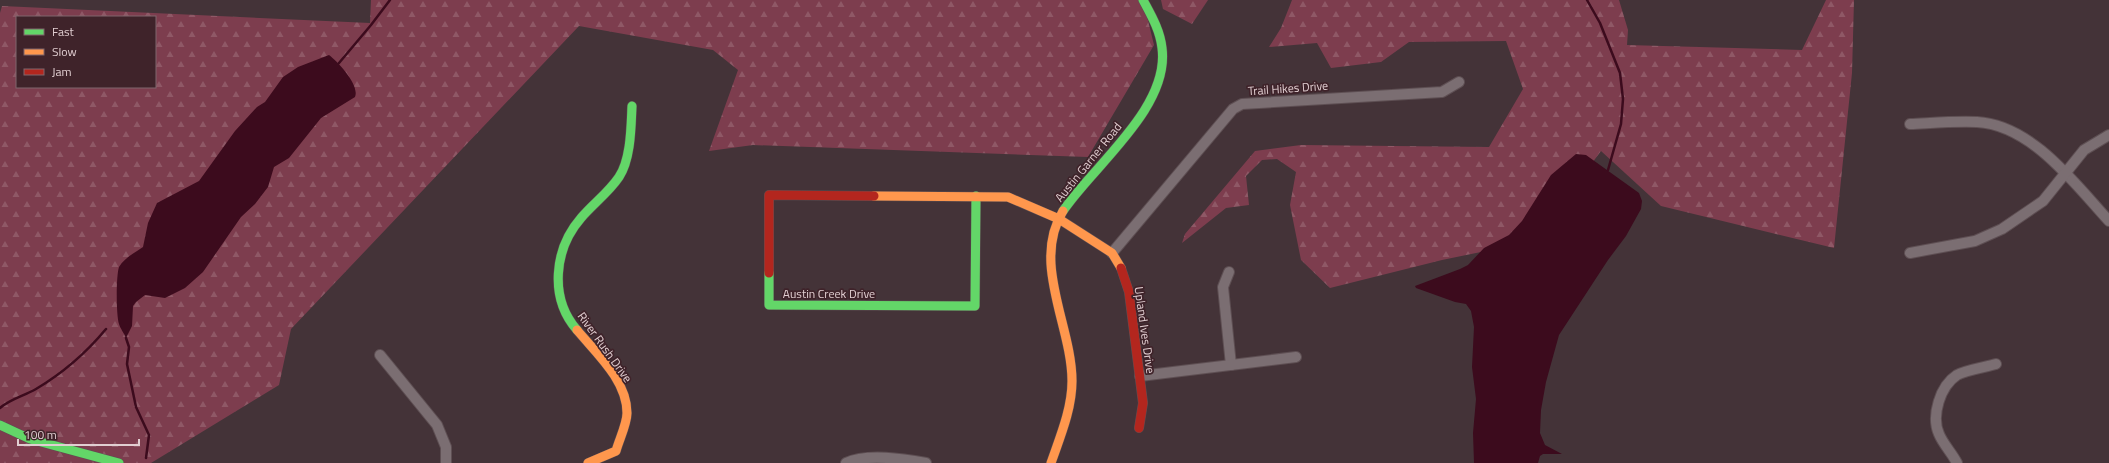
<svg xmlns="http://www.w3.org/2000/svg" width="2109" height="463" viewBox="0 0 2109 463" font-family="'Titillium Web',sans-serif">
<style>
.forest{fill:url(#forest-firs);fill-rule:evenodd}
.water{fill:#3c0b1d}
.lines{fill:none;stroke-linecap:round;stroke-linejoin:round}
.stream{stroke:#3c0b1d;stroke-width:2.5}
.street-casing{stroke:#5e4f53;stroke-width:12}
.fast-casing{stroke:#5e4f53;stroke-width:10}
.slow-casing{stroke:#5e4f53;stroke-width:10}
.jam-casing{stroke:#5e4f53;stroke-width:10}
.street{stroke:#7b6e72;stroke-width:10}
.fast{stroke:#63d668;stroke-width:9}
.slow{stroke:#ff974d;stroke-width:9}
.jam{stroke:#b3261e;stroke-width:9}
.labels{text-anchor:middle;dominant-baseline:central;stroke-width:3.5;stroke-linejoin:round;paint-order:stroke}
.street-label{font-size:12px;fill:#e1ced1;stroke:#3f232a}
</style>
<defs>
<pattern id="forest-firs" width="22" height="20" patternUnits="userSpaceOnUse"><rect width="22" height="20" fill="#7d3d4e"/><path d="M5 1l3.5 6h-7zM16 11l3.5 6h-7z" fill="#8f5866"/></pattern>
</defs>
<rect width="100%" height="100%" fill="#443338"/>
<g class="forest">
<path d="M371 0H1143L1154 45 1088 157 753 145 709 151 738 70 713 50 579 26 291 329 279 385 151 463H0V13L2 6 370 23ZM17 17H155V87H17Z"/>
<polygon points="1161,0 1208,0 1192,24 1163,9"/>
<polygon points="1292,0 1619,0 1628,30 1627,45 1802,50 1826,0 1854,0 1852,73 1834,248 1661,206 1601,151 1534,241 1442,260 1330,288 1301,260 1290,205 1296,172 1277,159 1262,160 1246,176 1249,205 1226,208 1182,243 1185,234 1255,151 1301,145 1489,147 1523,89 1506,41 1409,42 1381,62 1331,68 1317,43 1269,47 1281,28"/>
</g>
<g class="water">
<path d="M329 55C338 62 360 85 355 97L321 118 289 158 274 167 268 187 255 204 241 217 203 272 185 288 165 298 145 295 136 302 133 306 132 326 126 338C124 333 120 328 119 324 116 314 116 276 119 267 124 258 136 252 143 247L148 223 157 203 199 181 235 131 257 107 265 102 283 77 298 67Z"/>
<polygon points="1576,154 1586,155 1639,193 1642,201 1641,209 1626,236 1608,260 1559,335 1546,382 1541,410 1540,433 1545,445 1562,454 1543,454 1540,456 1538,463 1474,463 1473,433 1476,399 1472,367 1474,327 1471,311 1466,304 1455,302 1416,288 1415,286 1460,269 1468,265 1484,248 1509,235 1522,221 1551,175"/>
</g>
<g class="lines">
<g class="stream">
<polyline points="1587,0 1600,23 1620,73 1623,99 1621,124 1608,170"/>
<polyline points="339,63 371,25 390,0"/>
<polyline points="126,338 129,347 127,364 136,407 149,435 146,458"/>
<path d="M0 408C10 399 24 396 36 389 63 373 86 353 106 329"/>
</g>
<g class="street-casing">
<g id="street">
<path d="M1910 124C1932 123 1955 121 1977 122 2032 125 2075 184 2109 221"/>
<polyline points="1112,253 1233,109 1242,104 1442,92 1459,82"/>
<polyline points="1910,253 1975,241 2002,229 2043,201 2084,150 2109,135"/>
<polyline points="1229,272 1223,287 1231,365"/>
<polyline points="380,355 437,425 446,447 446,463"/>
<polyline points="1140,376 1296,357"/>
<path d="M846 463C867 453 904 459 926 463"/>
<path d="M1957 463C1952 453 1943 444 1939 434 1931 416 1940 386 1957 375 1966 370 1986 367 1996 364"/>
</g>
</g>
<g class="fast-casing">
<g id="fast">
<path d="M1063 211C1093 166 1170 108 1162 48 1160 30 1151 15 1143 0"/>
<polyline points="769,273 769,305 975,306 976,196"/>
<path d="M577 330C549 298 554 249 581 218 593 204 609 192 619 177 631 159 631 127 632 106"/>
<polyline points="0,425 30,439 119,463"/>
</g>
</g>
<g class="slow-casing">
<g id="slow">
<polyline points="874,196 1008,197 1059,219 1112,253 1121,268"/>
<path d="M577 330C596 353 627 380 627 413 627 424 619 440 616 451L588 463"/>
<path d="M1051 463C1060 437 1072 409 1072 381 1072 326 1031 263 1063 211"/>
</g>
</g>
<g class="jam-casing">
<g id="jam">
<polyline points="1121,268 1129,292 1143,403 1139,428"/>
<polyline points="769,273 769,195 874,196"/>
</g>
</g>
<use href="#street" class="street"/>
<use href="#fast" class="fast"/>
<use href="#slow" class="slow"/>
<use href="#jam" class="jam"/>
</g>
<g class="labels">
<g class="street-label">
<text transform="translate(1288 88) rotate(-4)">Trail Hikes Drive</text>
<text transform="translate(1088 162) rotate(-51)">Austin Garner Road</text>
<text x="829" y="293">Austin Creek Drive</text>
<text transform="translate(1145 330) rotate(82)">Upland Ives Drive</text>
<text transform="translate(605 347) rotate(54)">River Rush Drive</text>
</g>
</g>
<rect x="16" y="16" width="140" height="72" fill="#3f232a" stroke="#80676d"/>
<rect x="24" y="29" width="20" height="6" fill="#63d668" stroke="#80676d"/>
<text x="52" y="36" font-size="12" fill="#e1ced1">Fast</text>
<rect x="24" y="49" width="20" height="6" fill="#ff974d" stroke="#80676d"/>
<text x="52" y="56" font-size="12" fill="#e1ced1">Slow</text>
<rect x="24" y="69" width="20" height="6" fill="#b3261e" stroke="#80676d"/>
<text x="52" y="76" font-size="12" fill="#e1ced1">Jam</text>
<path d="M18 439v6h121v-6" fill="none" stroke="#e1ced1" stroke-width="2"/>
<text x="24" y="439" font-size="12" fill="#e1ced1" stroke="#3f232a" stroke-width="3" paint-order="stroke">100 m</text>
</svg>
